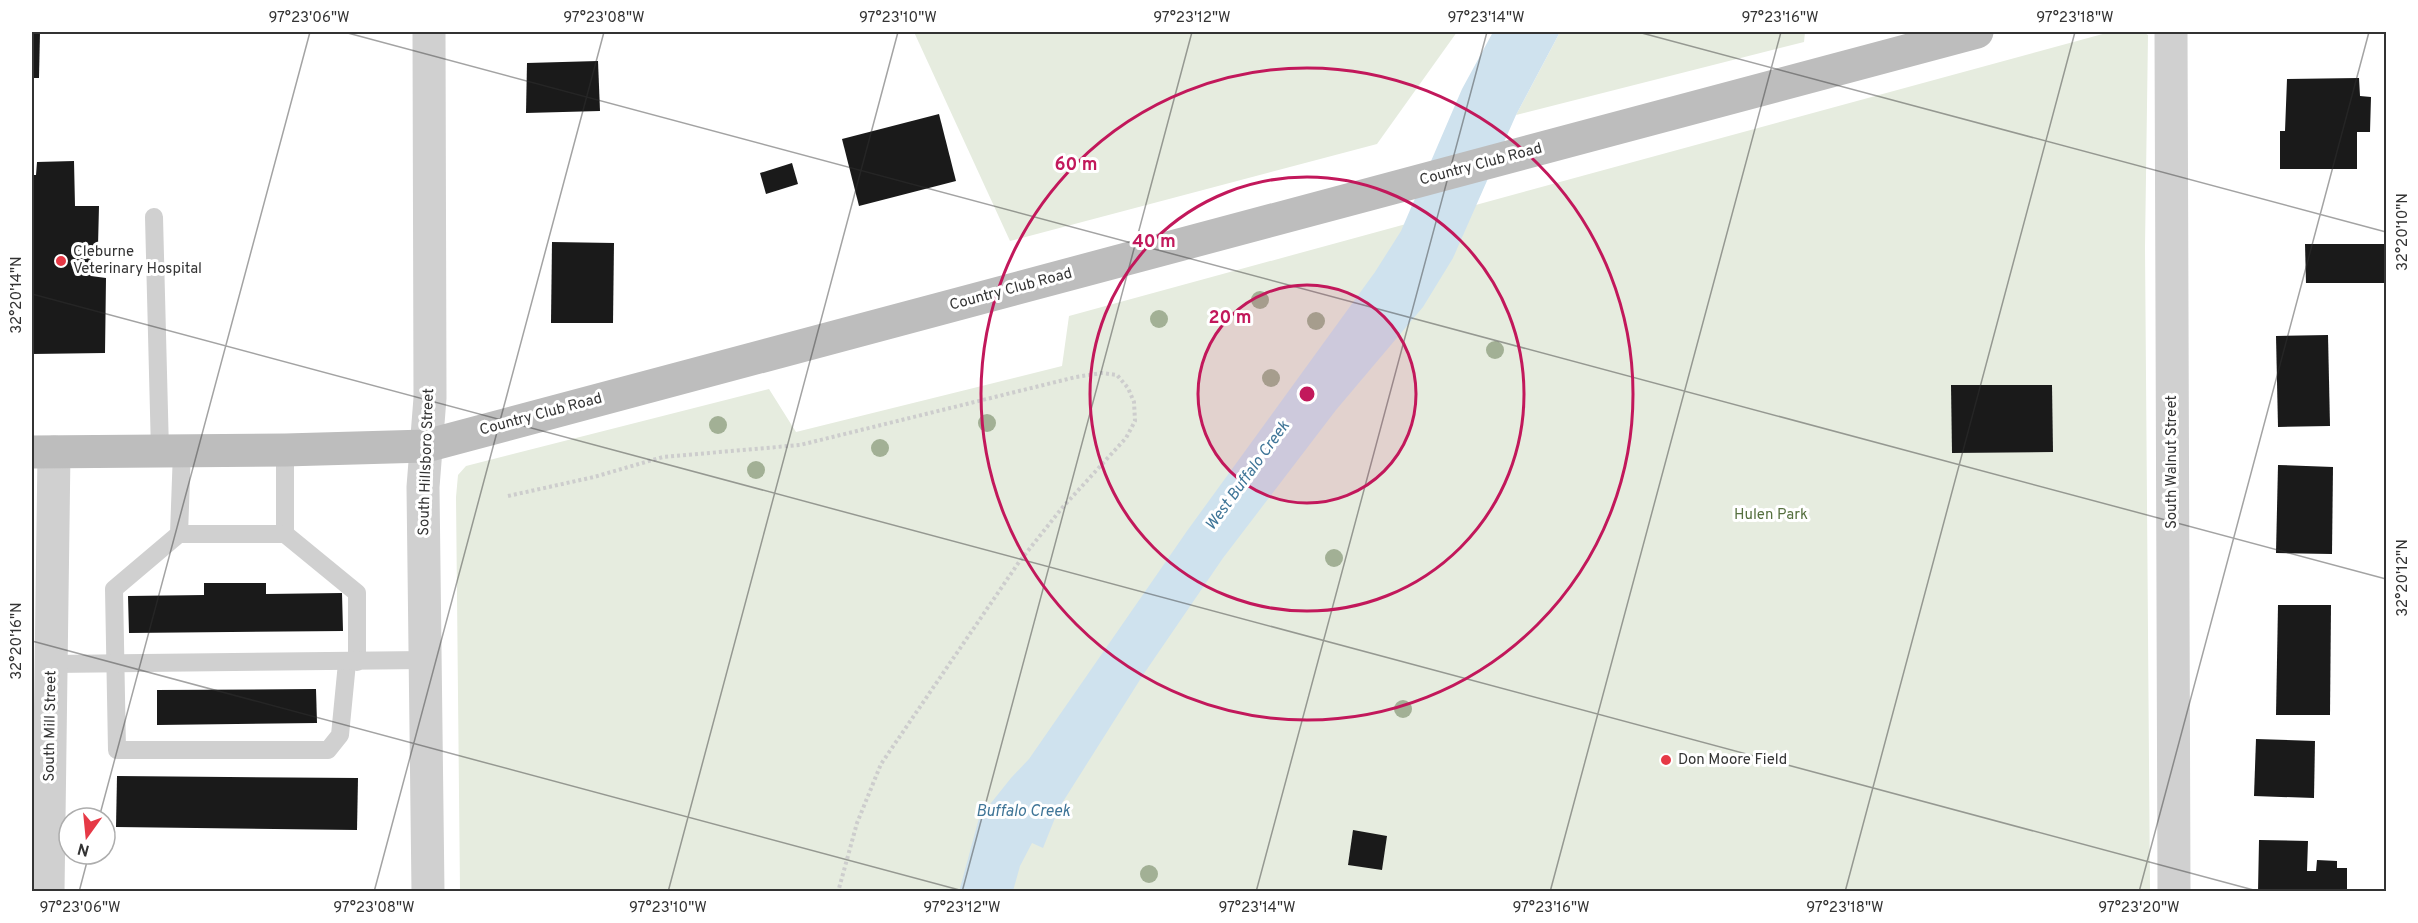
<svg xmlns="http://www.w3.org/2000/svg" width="2418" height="923" viewBox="0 0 2418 923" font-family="Overpass,sans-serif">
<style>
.green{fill:#e6ecdf}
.water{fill:#cfe2ee}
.building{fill:#1a1a1a}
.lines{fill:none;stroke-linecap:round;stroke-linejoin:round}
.path{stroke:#cdcdcd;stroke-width:4;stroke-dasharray:3 3;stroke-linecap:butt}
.service{stroke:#d0d0d0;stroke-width:18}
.minor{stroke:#d0d0d0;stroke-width:33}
.secondary{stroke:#bdbdbd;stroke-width:33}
.tree{fill:#a2b095}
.ticks{fill:none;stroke:#333;stroke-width:1.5;stroke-opacity:0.45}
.ring{fill:none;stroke:#c2185b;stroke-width:3}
.poi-dot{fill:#e63946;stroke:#fff;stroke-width:2}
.labels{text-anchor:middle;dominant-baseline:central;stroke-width:6;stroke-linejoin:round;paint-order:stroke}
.street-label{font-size:15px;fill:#333;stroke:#fff}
.poi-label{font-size:15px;fill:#333;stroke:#fff;text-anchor:start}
.park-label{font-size:15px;fill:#56703f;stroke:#fff}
.water-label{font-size:16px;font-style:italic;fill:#3f7597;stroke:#fff}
.centre{fill:#c2185b;stroke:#fff;stroke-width:3}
.ring-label{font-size:18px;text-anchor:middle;font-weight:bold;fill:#c2185b;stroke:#fff;stroke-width:6;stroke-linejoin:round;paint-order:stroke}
.neatline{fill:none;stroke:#333;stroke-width:2}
.ticks-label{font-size:15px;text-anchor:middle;fill:#333}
</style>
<rect width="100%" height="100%" fill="#fff"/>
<g class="green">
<polygon points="914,32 1457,32 1377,144 1010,241"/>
<polygon points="1560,32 1805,32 1804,42 1516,115"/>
<polygon points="2110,32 2143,32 2148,35 2145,247 2150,891 460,891 456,497 458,475 466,466 769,389 796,432 1062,366 1069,316"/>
</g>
<polygon class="water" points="1493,32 1560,32 1516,115 1453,258 1423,307 1336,410 1223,558 1143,675 1059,808 1043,848 1032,843 1020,866 1013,891 959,892 979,818 1011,778 1029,759 1187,531 1375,272 1401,231 1462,89"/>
<g class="building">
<polygon points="32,32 40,32 39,78 32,78"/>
<polygon points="598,61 600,111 526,113 527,63"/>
<polygon points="2359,78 2360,96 2371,97 2370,132 2357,132 2357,169 2280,169 2280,131 2285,131 2287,79"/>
<polygon points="939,114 956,181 859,206 842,139"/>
<polygon points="74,161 75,206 99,206 98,246 92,247 91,276 106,278 105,353 32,354 32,175 36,175 37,162"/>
<polygon points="792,163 798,184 766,194 760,173"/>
<polygon points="552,242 614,243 613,323 551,323"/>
<polygon points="2305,244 2386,244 2386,283 2306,283"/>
<polygon points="2328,335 2330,426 2278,427 2276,336"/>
<polygon points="1951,385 2052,385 2053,452 1952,453"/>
<polygon points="2278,465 2333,467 2332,554 2276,553"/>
<polygon points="204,583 266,583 266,594 342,593 343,631 129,633 128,596 204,595"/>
<polygon points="2278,605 2331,605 2330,715 2276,715"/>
<polygon points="316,689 317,723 157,725 157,690"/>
<polygon points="2256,739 2315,741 2314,798 2254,796"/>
<polygon points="117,776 358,778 357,830 116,827"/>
<polygon points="1353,830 1387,836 1382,870 1348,865"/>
<polygon points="2259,840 2308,841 2307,871 2316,871 2317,860 2337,861 2337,868 2347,868 2347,892 2325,892 2325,889 2313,889 2313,892 2258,892"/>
</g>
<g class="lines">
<polyline class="path" points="508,496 594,477 663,457 800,445 1076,377 1102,373 1117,375 1128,388 1134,402 1135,421 1126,438 1062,508 1019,562 881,764 857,823 838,892"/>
<g class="service">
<polyline points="154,217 160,451"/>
<polyline points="182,451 179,534 114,589 117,750 328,750 340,735 347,663"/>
<polyline points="179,534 285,534 285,450"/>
<polyline points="285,534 357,593 357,662"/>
<polyline points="52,664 425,660"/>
</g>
<g class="minor">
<polyline points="2171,32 2174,892"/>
<polyline points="48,892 54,452"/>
<polyline points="428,892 423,487 430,398 429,32"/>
</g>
<polyline class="secondary" points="32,452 285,450 426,446 1977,32"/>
</g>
<g class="tree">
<circle cx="1260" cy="300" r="9"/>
<circle cx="1159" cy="319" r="9"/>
<circle cx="1316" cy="321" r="9"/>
<circle cx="1495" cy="350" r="9"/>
<circle cx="1271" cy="378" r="9"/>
<circle cx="987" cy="423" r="9"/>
<circle cx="718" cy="425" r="9"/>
<circle cx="880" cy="448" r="9"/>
<circle cx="756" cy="470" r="9"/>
<circle cx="1334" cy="558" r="9"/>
<circle cx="1403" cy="709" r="9"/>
<circle cx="1149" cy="874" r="9"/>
</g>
<path class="ticks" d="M344 32 2386 579M1638 32 2386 232M32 294 2261 892M32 641 967 892M99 818 310 32M79 892 89 854M374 892 604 32M668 892 898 32M962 892 1192 32M1256 892 1487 32M1550 892 1781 32M1845 892 2075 32M2139 892 2369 32"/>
<circle cx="1307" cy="394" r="109" fill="#c2185b" fill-opacity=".12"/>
<g class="ring">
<circle cx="1307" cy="394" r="109"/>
<circle cx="1307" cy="394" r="217"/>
<circle cx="1307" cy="394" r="326"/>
</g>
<g class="poi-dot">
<circle cx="61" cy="261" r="6"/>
<circle cx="1666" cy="760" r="6"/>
</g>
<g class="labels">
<g class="street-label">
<text transform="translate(1481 165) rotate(-15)">Country Club Road</text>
<text transform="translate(1011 290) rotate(-15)">Country Club Road</text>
<text transform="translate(541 415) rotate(-15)">Country Club Road</text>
<text transform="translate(427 462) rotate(-88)">South Hillsboro Street</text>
<text transform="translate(2172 462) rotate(-90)">South Walnut Street</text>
<text transform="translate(51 726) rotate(-89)">South Mill Street</text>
</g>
<g class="poi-label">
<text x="73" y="252">Cleburne<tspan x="73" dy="17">Veterinary Hospital</tspan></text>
<text x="1678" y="760">Don Moore Field</text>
</g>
<g class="park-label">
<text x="1771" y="515">Hulen Park</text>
</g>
<g class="water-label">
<text transform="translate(1248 476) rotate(-54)">West Buffalo Creek</text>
<text x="1023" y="812">Buffalo Creek</text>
</g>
</g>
<circle cx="1307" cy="394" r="9" class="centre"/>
<g class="ring-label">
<text x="1076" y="170">60 m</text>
<text x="1154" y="247">40 m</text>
<text x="1230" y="323">20 m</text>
</g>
<rect width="2418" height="923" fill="none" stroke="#ffffff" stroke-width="66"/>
<g transform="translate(87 836) rotate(195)"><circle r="28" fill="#ffffff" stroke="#adadad" stroke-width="1.5"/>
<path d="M0-4.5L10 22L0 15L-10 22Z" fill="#e63946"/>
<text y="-9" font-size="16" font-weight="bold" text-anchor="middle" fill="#333333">N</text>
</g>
<rect x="33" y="33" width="2352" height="857" class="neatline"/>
<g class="ticks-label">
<text x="309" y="22">97°23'06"W</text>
<text x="604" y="22">97°23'08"W</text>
<text x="898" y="22">97°23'10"W</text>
<text x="1192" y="22">97°23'12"W</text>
<text x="1486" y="22">97°23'14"W</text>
<text x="1780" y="22">97°23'16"W</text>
<text x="2075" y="22">97°23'18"W</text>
<text transform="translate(2402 232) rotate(-90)" y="5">32°20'10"N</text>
<text transform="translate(16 295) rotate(-90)" y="5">32°20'14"N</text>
<text transform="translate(2402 578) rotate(-90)" y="5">32°20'12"N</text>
<text transform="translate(16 641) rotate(-90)" y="5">32°20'16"N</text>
<text x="80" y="912">97°23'06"W</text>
<text x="374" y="912">97°23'08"W</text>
<text x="668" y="912">97°23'10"W</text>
<text x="962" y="912">97°23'12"W</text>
<text x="1257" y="912">97°23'14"W</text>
<text x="1551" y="912">97°23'16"W</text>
<text x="1845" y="912">97°23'18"W</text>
<text x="2139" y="912">97°23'20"W</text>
</g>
</svg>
